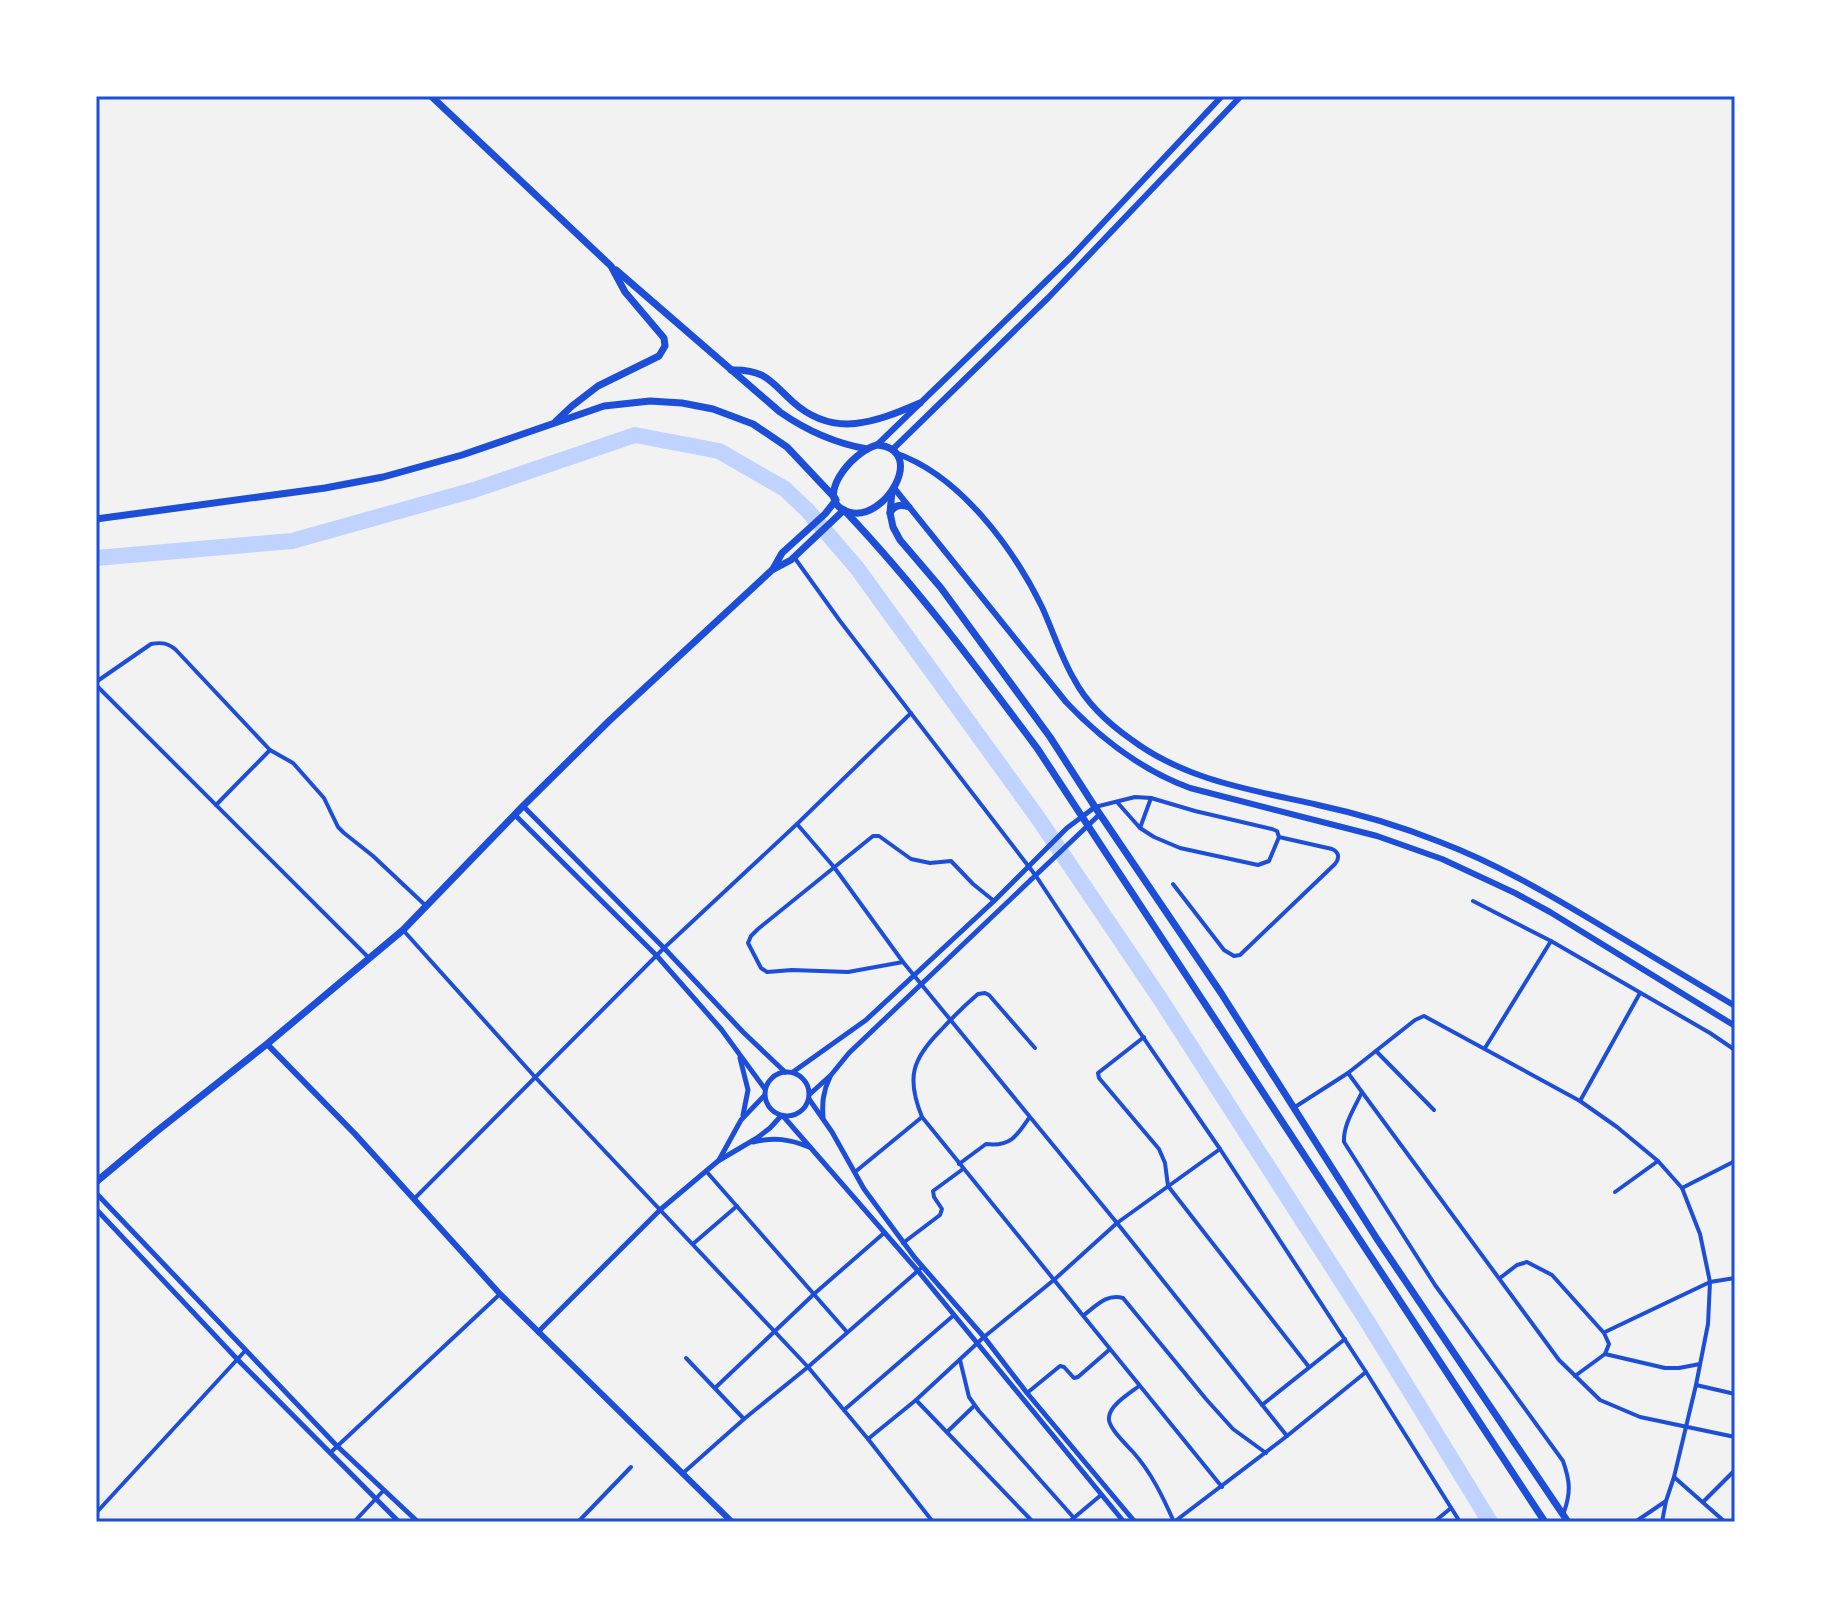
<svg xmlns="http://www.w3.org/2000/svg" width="1831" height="1618" viewBox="0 0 1831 1618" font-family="Rubik,sans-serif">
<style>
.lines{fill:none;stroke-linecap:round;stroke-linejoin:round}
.river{stroke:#bfd3fe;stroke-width:16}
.minor{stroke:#1d4ed8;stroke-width:4}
.tertiary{stroke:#1d4ed8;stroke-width:5}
.secondary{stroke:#1d4ed8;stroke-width:6}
.primary{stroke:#1d4ed8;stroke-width:6}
.trunk{stroke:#1d4ed8;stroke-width:7}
.neatline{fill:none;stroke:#1d4ed8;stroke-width:3}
</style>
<rect width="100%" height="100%" fill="#f2f2f2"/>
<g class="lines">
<polyline class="river" points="96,558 292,541 474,490 635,435 719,451 785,489 808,511 857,568 1038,818 1161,1000 1367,1321 1490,1522"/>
<g class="minor">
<polyline points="794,557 840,621 1036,876 1134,1024 1220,1149 1366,1372 1460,1522"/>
<path d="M96 682 151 644C162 642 168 643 176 650L270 750 293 763 324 798 338 827 344 833 373 856 425 905"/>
<polyline points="96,685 369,958"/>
<polyline points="1117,802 1140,828 1154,837 1180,848 1258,865 1269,861 1279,837"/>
<polyline points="216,805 270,750"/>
<path d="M1095 807 1135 797 1151 798 1195 811 1272 829 1277 831 1279 837 1332 849C1339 852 1340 858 1335 864L1240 955 1234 956 1224 950 1173 884"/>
<polyline points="797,824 834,867 903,962 1117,1223 1287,1436"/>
<polyline points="1140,828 1151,798"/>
<polyline points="1473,901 1551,941 1710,1033 1735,1050"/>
<polyline points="403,930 535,1077 808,1367 868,1439 933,1522"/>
<polyline points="903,962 848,972 792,970 767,972 761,968 748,943 751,936 758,929 873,836 879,836 911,859 930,863 951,861 973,884 994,901"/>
<polyline points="1144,1037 1098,1073 1099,1078 1159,1149 1165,1163 1168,1186 1309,1367"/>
<path d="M1035 1048 989 995 985 993 978 994C965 1005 953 1017 941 1030 912 1059 906 1078 922 1117L1222 1487"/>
<polyline points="1485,1048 1551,941"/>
<polyline points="1376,1051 1434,1110"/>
<polyline points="1348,1073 1559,1360 1600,1400 1640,1417 1735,1437"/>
<path d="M1362 1092C1355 1107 1343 1125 1344 1142L1435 1285 1563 1461C1570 1481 1571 1492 1564 1512"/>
<polyline points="1580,1101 1640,993"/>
<polyline points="1295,1107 1348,1073 1415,1020 1424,1016 1580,1101 1617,1127 1658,1161 1682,1188 1700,1234 1710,1282 1708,1324 1696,1385 1674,1477 1666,1501 1662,1522"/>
<path d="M959 1164 986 1144C1010 1147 1017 1136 1029 1118"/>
<polyline points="706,1171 847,1332"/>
<polyline points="855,1172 922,1117"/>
<polyline points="1682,1188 1735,1161"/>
<polyline points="1615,1192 1658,1161"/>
<polyline points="414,1199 664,948 797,824 911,713"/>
<polyline points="694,1243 737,1206"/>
<polyline points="903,1243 940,1215 942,1209 934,1197 933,1191 963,1169"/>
<polyline points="1500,1278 1517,1265 1527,1262 1552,1275 1604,1333 1609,1344 1605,1354 1575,1376"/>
<path d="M1084 1315C1096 1306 1107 1293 1123 1298L1206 1399 1233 1429 1266 1453"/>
<polyline points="1605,1332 1710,1282 1735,1278"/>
<polyline points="1605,1354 1665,1368 1679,1368 1700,1364"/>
<polyline points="686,1358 744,1419"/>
<polyline points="960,1360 969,1397 979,1411 1074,1518"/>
<polyline points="1696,1385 1735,1394"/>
<path d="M1139 1386C1130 1393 1110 1405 1109 1417 1107 1427 1126 1444 1133 1452 1151 1472 1163 1497 1174 1522"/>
<polyline points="715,1388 814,1294 884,1233"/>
<polyline points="1027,1393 1060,1366 1064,1367 1074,1378 1078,1377 1109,1350"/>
<polyline points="1262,1405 1345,1339"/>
<polyline points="844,1410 954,1315"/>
<polyline points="947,1432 974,1406"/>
<polyline points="868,1439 916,1400"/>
<polyline points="330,1453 500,1294"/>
<polyline points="682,1474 744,1419 808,1367 920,1269"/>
<polyline points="1674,1477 1725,1522"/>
<polyline points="1703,1502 1735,1470"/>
<polyline points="96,1513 245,1351"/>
<polyline points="354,1522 384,1490"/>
<polyline points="578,1522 631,1467"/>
<polyline points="1033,1522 916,1400 984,1337 1055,1279 1117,1223 1220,1149"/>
<polyline points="1069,1522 1101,1495"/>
<polyline points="1174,1522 1287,1436 1366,1372"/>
<polyline points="1434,1522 1451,1508"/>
<polyline points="1635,1522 1666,1501"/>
</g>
<g class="tertiary">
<polyline points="523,806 664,948 743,1032 785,1072"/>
<polyline points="515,815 657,956 721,1029 765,1089"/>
<polyline points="740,1058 748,1090 743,1115"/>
<circle cx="787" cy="1094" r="22"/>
<polyline points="793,1072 866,1020 994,901 1067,828 1095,807"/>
<polyline points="810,1094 831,1075 849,1053 1100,814"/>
<polyline points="809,1099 832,1132 864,1189 915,1258 984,1337 1027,1393 1135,1522"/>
<polyline points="783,1116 918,1271 1124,1522"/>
<path d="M823 1118C822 1103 823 1091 830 1077"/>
<path d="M753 1142C775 1137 789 1139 809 1147"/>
<polyline points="719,1160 741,1120 764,1096"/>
<polyline points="96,1193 337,1446 418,1522"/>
<polyline points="96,1209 238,1360 399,1522"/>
<polyline points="538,1332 661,1209 718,1161 757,1138 770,1128 781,1116"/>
</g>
<g class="secondary">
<polyline points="877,445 1071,257 1222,96"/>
<polyline points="892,450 1048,298 1241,96"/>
<polyline points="267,1044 355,1134 500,1294 732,1522"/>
</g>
<g class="primary">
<path d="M895 453C960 475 1013 548 1042 607 1053 631 1061 657 1074 679 1087 704 1109 724 1132 740 1187 781 1253 790 1318 805 1360 814 1400 826 1440 842 1495 863 1545 892 1595 922 1641 950 1688 978 1735 1006"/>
<path d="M894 488 1066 702C1102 740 1141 770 1190 788L1377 836 1442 859 1515 893 1550 912 1735 1026"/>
</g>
<g class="trunk">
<polyline points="431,96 611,266 625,292 664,338 665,346 659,356 598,386 572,406 556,421"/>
<path d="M616 270 780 412C807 431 834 443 867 449"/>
<path d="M731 370C765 369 770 381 793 402 834 439 876 422 920 403"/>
<path d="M877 445C928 449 885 523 849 512 811 501 852 451 877 445Z"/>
<polyline points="892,491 890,513 893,527 900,540 941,588 1050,737 1095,807 1221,993 1377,1239 1568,1522"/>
<path d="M845 511C916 586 975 665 1037 748L1545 1522"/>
<path d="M890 513C894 505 901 504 909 507"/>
<polyline points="96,519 325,488 383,477 462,455 604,406 650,401 682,403 713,409 753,424 787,447 835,498"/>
<polyline points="773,569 782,553 825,514 836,500"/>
<polyline points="96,1182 157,1131 267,1044 403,930 523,806 609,721 772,570 791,560 844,510"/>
</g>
</g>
<rect width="1831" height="1618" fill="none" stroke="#ffffff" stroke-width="196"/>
<rect x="98" y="98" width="1635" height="1422" class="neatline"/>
</svg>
